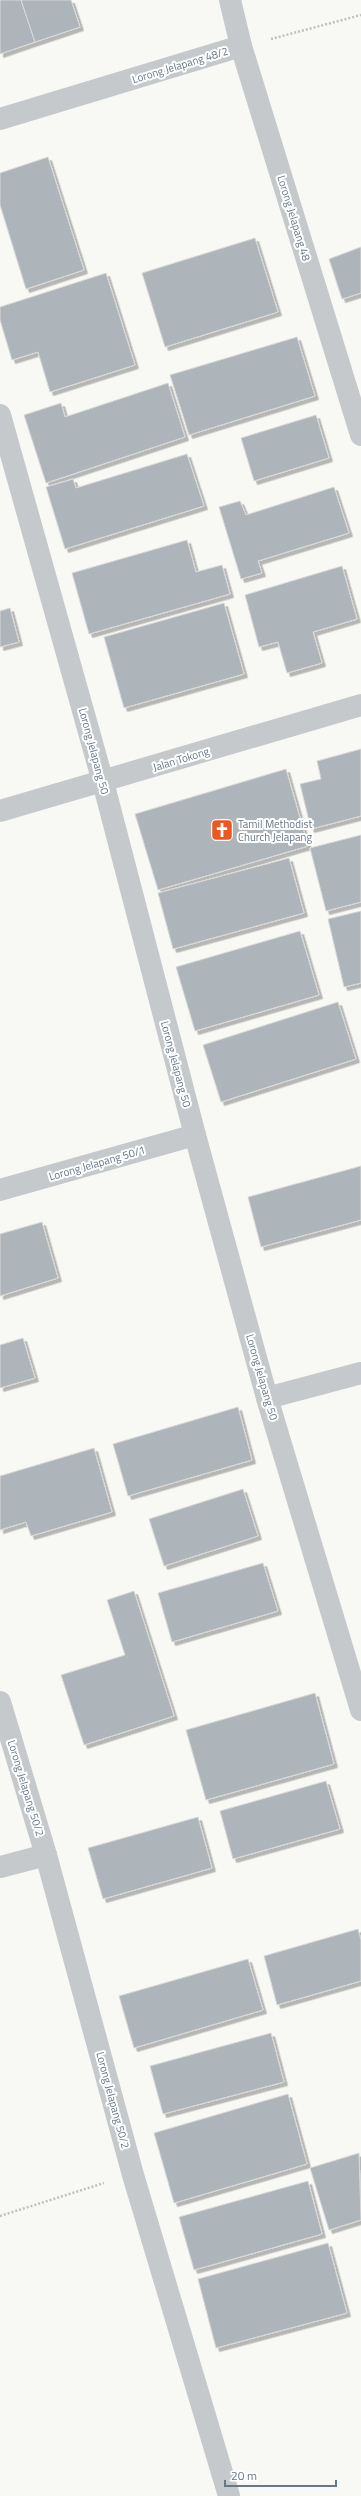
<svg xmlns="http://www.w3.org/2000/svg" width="361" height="2496" viewBox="0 0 361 2496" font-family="'Titillium Web',sans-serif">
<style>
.building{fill:#adb5bb;stroke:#d9d9d7;filter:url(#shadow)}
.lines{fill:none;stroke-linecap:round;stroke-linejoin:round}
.path{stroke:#bfc1c3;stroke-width:2.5;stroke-dasharray:2 2;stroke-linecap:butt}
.minor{stroke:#c5c9cc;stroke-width:22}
.labels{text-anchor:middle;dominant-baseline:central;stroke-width:4;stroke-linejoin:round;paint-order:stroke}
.street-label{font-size:11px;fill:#667787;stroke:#fff}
.poi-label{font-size:11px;fill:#667787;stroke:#fff;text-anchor:start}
</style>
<defs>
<filter id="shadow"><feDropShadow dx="3.5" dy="3.5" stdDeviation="0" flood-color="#0004"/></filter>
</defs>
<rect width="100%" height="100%" fill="#f8f8f5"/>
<g class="building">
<polygon points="0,0 21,0 35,42 0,54"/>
<polygon points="21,0 71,0 80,27 35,42"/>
<polygon points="48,157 84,270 26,289 0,205 0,173"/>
<polygon points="255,238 278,312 165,347 142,273"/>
<polygon points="361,247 361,293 342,299 329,259"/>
<polygon points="106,273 135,365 50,392 38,352 12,360 0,320 0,307"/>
<polygon points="297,337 315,396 189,435 170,375"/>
<polygon points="168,383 185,437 46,483 24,415 61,403 65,417"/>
<polygon points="316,415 329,458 254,481 241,438"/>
<polygon points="187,454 204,506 65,549 46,487 73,479 76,488"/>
<polygon points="334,487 349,533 258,561 262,573 241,579 219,507 240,501 246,515"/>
<polygon points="187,540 196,572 222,565 230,594 89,634 72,573"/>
<polygon points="342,566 357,619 313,632 322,663 287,673 278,642 259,647 245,595"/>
<polygon points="224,603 244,674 124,708 104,637"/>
<polygon points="10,608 19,642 0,647 0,611"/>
<polygon points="361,749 361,816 311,829 300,784 321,779 317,761"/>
<polygon points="286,769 308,846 158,890 135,814"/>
<polygon points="361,835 361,902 326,911 310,848"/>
<polygon points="289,858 304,913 173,949 158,893"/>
<polygon points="361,911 361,983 344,987 328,919"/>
<polygon points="300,931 319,995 195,1031 176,967"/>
<polygon points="338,1002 356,1059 221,1102 203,1045"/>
<polygon points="361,1166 361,1220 261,1247 248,1197"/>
<polygon points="42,1222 58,1278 0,1296 0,1234"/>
<polygon points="23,1338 35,1378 0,1388 0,1345"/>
<polygon points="238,1407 252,1460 128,1496 113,1444"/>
<polygon points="94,1448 112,1512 31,1536 26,1522 0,1530 0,1476"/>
<polygon points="243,1489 258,1536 164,1566 149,1519"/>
<polygon points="263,1563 278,1611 172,1642 158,1593"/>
<polygon points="134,1591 174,1716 84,1745 61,1675 125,1655 107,1600"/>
<polygon points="315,1693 334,1764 206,1800 186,1730"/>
<polygon points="326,1781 340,1829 233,1859 220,1811"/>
<polygon points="198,1817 212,1868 103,1899 88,1848"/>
<polygon points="358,1929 361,1940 361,1981 277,2005 264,1956"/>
<polygon points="248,1959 263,2010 134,2048 119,1996"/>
<polygon points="271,2033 284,2082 163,2114 150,2066"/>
<polygon points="288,2094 307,2164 174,2203 154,2133"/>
<polygon points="359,2153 361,2220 329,2230 310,2168"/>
<polygon points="308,2181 322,2234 194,2270 179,2217"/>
<polygon points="328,2243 347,2313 216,2348 198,2279"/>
</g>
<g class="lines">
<g class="path">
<polyline points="271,39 361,15"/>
<polyline points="0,2216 104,2183"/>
</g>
<g class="minor">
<polyline points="230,0 241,46 361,435"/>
<polyline points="0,119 241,46"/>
<polyline points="0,415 103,782 195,1135 267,1398 361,1710"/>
<polyline points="0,811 361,705"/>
<polyline points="0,1190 195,1135"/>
<polyline points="267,1398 361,1373"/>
<polyline points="0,1702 46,1855 133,2175 229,2496"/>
<polyline points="0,1867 46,1855"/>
</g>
</g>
<defs>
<g id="church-square" transform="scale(1.15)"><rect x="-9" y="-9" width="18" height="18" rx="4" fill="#ea5923" stroke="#fff"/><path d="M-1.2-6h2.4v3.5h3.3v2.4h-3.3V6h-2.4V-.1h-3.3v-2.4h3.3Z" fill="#fff"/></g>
</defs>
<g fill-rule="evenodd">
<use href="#church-square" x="222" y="830"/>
</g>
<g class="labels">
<g class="street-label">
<text transform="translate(180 65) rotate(-17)">Lorong Jelapang 48/2</text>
<text transform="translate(294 218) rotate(73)">Lorong Jelapang 48</text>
<text transform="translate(94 751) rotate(75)">Lorong Jelapang 50</text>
<text transform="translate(181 759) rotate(-17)">Jalan Tokong</text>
<text transform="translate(176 1064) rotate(75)">Lorong Jelapang 50</text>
<text transform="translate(97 1163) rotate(-16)">Lorong Jelapang 50/1</text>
<text transform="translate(262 1377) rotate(74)">Lorong Jelapang 50</text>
<text transform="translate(26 1788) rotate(73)">Lorong Jelapang 50/2</text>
<text transform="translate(113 2100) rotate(75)">Lorong Jelapang 50/2</text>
</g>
<g class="poi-label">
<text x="238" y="824">Tamil Methodist<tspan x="238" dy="13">Church Jelapang</tspan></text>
</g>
</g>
<path d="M225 2480v6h111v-6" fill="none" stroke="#667787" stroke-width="2"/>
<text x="231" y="2480" font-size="12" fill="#667787" stroke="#ffffff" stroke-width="3" paint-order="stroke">20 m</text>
</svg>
